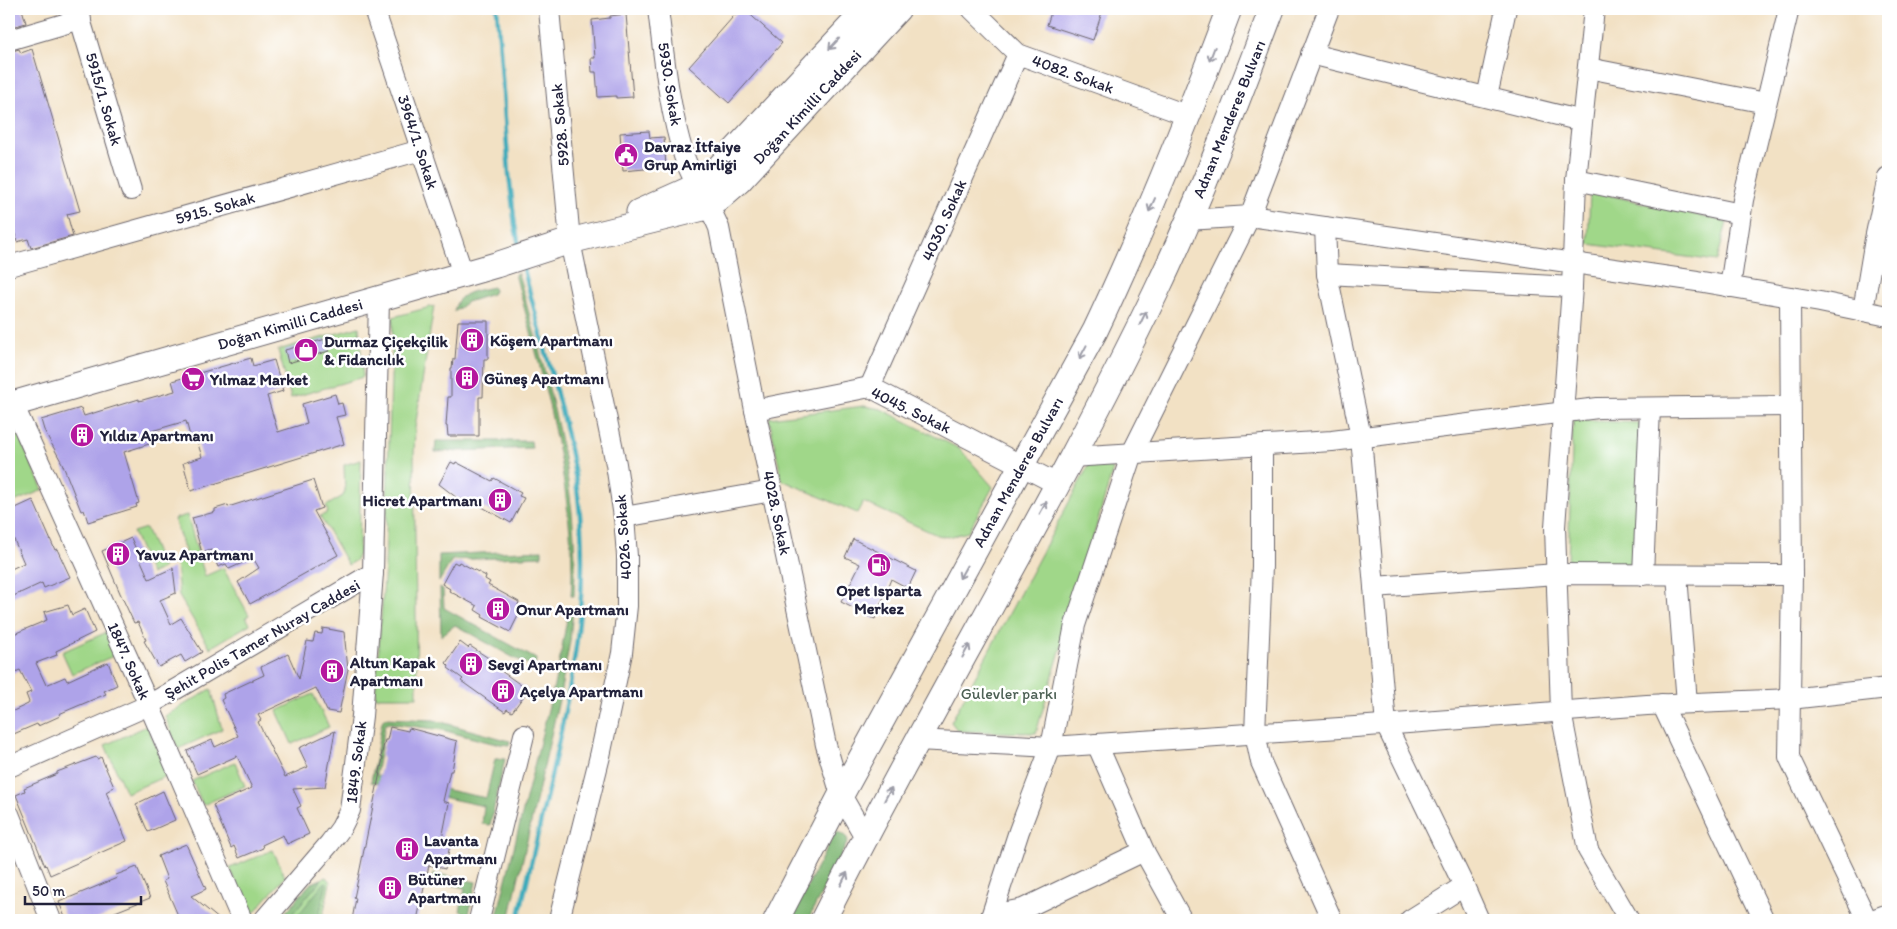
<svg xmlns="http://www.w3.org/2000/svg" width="1897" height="929" viewBox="0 0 1897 929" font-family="Itim,sans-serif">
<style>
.green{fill:#a0d789;stroke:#617c62}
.forest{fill:#80b875;stroke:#516d58}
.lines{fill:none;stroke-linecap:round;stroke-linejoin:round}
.stream{stroke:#3dabbb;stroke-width:4.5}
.building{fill:#aea3e9}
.minor-casing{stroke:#6b656b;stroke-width:22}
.major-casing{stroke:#6b656b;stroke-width:27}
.minor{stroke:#fff;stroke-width:20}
.major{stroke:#fff;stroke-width:25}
.oneway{stroke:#9c9ca7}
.labels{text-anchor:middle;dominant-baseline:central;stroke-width:5;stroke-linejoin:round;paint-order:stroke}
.street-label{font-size:16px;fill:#22223b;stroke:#fff}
.poi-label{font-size:16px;font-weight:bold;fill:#22223b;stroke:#fff;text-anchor:start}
.park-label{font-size:16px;fill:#4e6156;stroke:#fff}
</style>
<rect width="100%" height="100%" fill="#fff"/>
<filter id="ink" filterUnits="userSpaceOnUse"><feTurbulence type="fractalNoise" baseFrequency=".02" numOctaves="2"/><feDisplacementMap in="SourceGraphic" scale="10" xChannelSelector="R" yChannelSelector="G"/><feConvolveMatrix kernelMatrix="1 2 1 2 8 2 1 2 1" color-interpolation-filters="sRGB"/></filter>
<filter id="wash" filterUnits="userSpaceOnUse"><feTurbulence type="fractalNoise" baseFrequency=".0096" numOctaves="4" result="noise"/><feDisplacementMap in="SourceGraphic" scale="20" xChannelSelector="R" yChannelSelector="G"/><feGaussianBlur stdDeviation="1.12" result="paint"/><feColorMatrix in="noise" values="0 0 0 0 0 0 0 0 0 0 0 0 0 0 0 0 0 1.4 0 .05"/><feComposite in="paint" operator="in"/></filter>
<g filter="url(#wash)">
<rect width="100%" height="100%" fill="#f2e1c4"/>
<g class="green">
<polygon points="1590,191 1727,222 1717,261 1588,244"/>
<polygon points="434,306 415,428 414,455 417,697 375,697 385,567 393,317"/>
<polygon points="359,327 363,377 291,398 278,350"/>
<polygon points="864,406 881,409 960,449 993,487 968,532 948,537 937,535 863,502 857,513 782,480 769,418"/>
<polygon points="1573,420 1640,423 1634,564 1568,562"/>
<polygon points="16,430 43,490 9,504 9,432"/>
<polygon points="361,460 359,554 356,560 348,565 320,516 328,513 326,506 343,496 345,491 344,465"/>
<polygon points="1090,463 1104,463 1113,469 1036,733 958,731 951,722"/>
<polygon points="187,515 205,576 223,568 249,615 246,617 250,624 210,648 179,596 176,563 181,560 185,551 174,519"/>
<polygon points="146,528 163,568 151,574 133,532"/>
<polygon points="107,632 118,654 72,674 62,652"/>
<polygon points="211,689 222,729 178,749 165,716"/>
<polygon points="313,694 329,727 292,744 277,711"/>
<polygon points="147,726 169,775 126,793 105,745"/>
<polygon points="235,762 245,786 203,805 192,781"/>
<polygon points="273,850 285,877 251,916 230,868"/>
<polygon points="326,877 330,882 322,920 279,920 310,884"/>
</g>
<g class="forest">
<path d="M518 273C546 376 581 488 574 596H571C574 563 570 530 566 497 556 421 535 347 515 274Z"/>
<path d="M493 287 494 291 492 294 467 302 454 312C457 291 476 291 493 287Z"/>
<polygon points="436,441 531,441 532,448 435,452"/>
<polygon points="542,550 542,556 452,560 439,582 439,555"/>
<polygon points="440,587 443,589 444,608 536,659 535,667 514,658 455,625 441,636"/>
<polygon points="569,608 573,609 570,641 559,700 509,920 496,920 558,669"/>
<polygon points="384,718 434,720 510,741 509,745 492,743 442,730 388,723 385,725 376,775 486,798 495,759 505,759 490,825 482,824 484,806 371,782 382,722"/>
<polygon points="835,832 838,832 846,836 848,841 808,920 790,920"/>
<polygon points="433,873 476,882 469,914 460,911 465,888 434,881 432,878"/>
<polygon points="322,879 287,920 279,920 310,884"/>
<polygon points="325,882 327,883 318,920 294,920"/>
</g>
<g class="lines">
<g class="stream">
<polyline points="497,9 509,174 515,226 520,250"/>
<path d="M518 920C529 872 540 824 551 777 574 676 592 585 576 481 564 408 540 337 523 265"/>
</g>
</g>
<g id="blocks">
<g class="building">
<polygon points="9,9 22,9 26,23 9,28"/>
<polygon points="740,9 744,9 782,43 729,103 689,67"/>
<polygon points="1052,9 1103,9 1093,40 1047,25"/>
<polygon points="626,14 633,97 616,98 616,96 598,97 596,72 592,72 591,58 595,58 592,20 610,18 610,16"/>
<polygon points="19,49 21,53 32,49 80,211 67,214 73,236 31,248 28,239 17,242 15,234 9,235 9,52"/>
<polygon points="649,131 650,138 664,137 666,167 623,171 620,133"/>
<polygon points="458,321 488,321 488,359 484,359 483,397 479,397 479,436 448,436 447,426 446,426 448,397 451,397 451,368 452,368 453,359 455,359"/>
<polygon points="326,339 329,351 288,363 285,350"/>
<polygon points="251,358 253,366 274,360 283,391 267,396 278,432 307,423 302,404 335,394 338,404 342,403 345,415 336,417 344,444 191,491 183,463 202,457 195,434 190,436 186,421 148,432 152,443 124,452 139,503 136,504 137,507 88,522 84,510 81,511 62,463 44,430 41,420 81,408 84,416 139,399 139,401 175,391 172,381"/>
<polygon points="451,462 455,464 456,462 492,481 494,478 521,493 519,496 524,498 511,523 475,503 474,506 457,498 439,484"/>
<polygon points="313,480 322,508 314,511 338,555 250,604 238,582 259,568 253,558 229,569 226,564 218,567 211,550 202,553 192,518 215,512 215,509 228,505 228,507"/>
<polygon points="33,500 55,550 57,549 70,577 44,588 42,583 9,598 9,570 24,563 9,528 9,511"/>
<polygon points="131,538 149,579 173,568 176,593 160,600 171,624 181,618 202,652 185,662 181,655 159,667 144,641 146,640 138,622 134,623 120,593 102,551"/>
<polygon points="853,539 916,571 908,588 891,579 875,619 841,602 860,564 845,557"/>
<polygon points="454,562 458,564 459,562 486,576 485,579 490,582 488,585 519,602 518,605 522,608 510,632 482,617 483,615 475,610 477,606 449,591 450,589 442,584"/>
<polygon points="68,605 72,615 85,609 95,632 56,651 57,655 36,663 46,685 65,677 67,681 108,662 117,685 104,691 106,694 59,714 60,716 38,726 37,724 9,736 9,713 28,704 29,702 26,694 31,692 20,670 13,673 9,662 9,636 47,620 44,612"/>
<polygon points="323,628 344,632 348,669 339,713 327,711 316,688 258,715 261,720 258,722 285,777 308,767 299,748 335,731 325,787 293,789 301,806 297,808 309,834 287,844 283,835 262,845 263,848 239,858 234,846 231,848 213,805 252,788 237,756 197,774 187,751 212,740 215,747 238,736 221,700 224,698 223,694 264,675 261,667 288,654 299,679 307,641 313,642 315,633 322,634"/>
<polygon points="460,642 468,648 470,646 496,663 494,666 528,690 512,712 507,709 505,712 489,701 461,681 463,679 448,668 449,666 446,663"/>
<polygon points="390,727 408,731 409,728 457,741 452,771 450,771 443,801 449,803 441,844 450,845 445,869 429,865 417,920 352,920 356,898 354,898 383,758 381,757 385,740 387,740"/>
<polygon points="96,757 97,759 101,757 114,787 106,792 127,841 50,875 46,865 45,866 16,795 25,791 24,788 57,774 57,772"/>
<polygon points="163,791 175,820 148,832 136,804"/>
<polygon points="186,844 206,889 191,896 220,920 180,920 163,881 167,879 158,856"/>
<polygon points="137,867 150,898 95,920 66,920 59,902 117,878 116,875"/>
</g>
</g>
</g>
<g filter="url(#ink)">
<use href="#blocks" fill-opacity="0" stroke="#6b656b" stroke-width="1"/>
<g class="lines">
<g class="minor-casing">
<g id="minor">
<polyline points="77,9 131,190"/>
<polyline points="374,9 463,274"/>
<polyline points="549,9 570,241 616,464 624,517 627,556 627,606 622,653 600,756 559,920"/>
<path d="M658 9C664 57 669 109 684 156 692 181 709 203 719 228L755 410 826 745 841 795 865 837"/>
<polyline points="972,9 1018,54 1189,116"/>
<polyline points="1594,9 1576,180 1572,287 1555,527 1561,712 1588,850 1629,920"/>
<polyline points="9,40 81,19"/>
<polyline points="1311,54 1582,121"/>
<polyline points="1588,68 1766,103"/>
<polyline points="1487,97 1506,9"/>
<polyline points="1576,180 1741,214"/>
<polyline points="1188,220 1250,216 1697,281 1820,302 1888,316"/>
<polyline points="1325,227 1327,274 1361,437 1386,725 1464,886 1410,920"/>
<polyline points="9,266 421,150"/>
<polyline points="1327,274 1572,287"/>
<polyline points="1730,287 1743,200 1789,9"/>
<polyline points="1863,311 1875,239 1888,177"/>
<polyline points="870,387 1018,54"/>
<polyline points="13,404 149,705 242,920"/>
<polyline points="755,410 870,387 1057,484"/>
<polyline points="1262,445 1262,566 1255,733 1261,762 1332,920"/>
<polyline points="1071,457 1332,441 1598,408 1789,406"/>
<polyline points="624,517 772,491"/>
<polyline points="1643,575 1650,408"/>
<polyline points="1677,575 1687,703"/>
<polyline points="1792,575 1789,757 1867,920"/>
<polyline points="1374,587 1557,574 1792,575 1790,297"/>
<polyline points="1662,704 1764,920"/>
<polyline points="917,740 1051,747 1355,727 1647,705 1790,699 1888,688"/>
<polyline points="9,767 149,705 373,573 379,298"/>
<polyline points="9,814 51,920"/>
<polyline points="1144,851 1182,920"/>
<polyline points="1464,886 1479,920"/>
<polyline points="992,915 1023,909 1144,851 1097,744"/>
<polyline points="264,920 330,843 341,828 350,810 362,716 373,573"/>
<polyline points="479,920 524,735"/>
<polyline points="990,920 1019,831 1051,747 1075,625 1132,453 1250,216 1329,9"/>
<polyline points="1872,920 1888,914"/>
</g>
</g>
<g class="major-casing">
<g id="major">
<polyline points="639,212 697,186 710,177 867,9"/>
<polyline points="9,405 496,265 570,241 703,208 717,200 739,181 898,9"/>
<path d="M776 920 841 795 1095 331C1145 226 1188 118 1229 9"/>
<path d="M823 920C929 709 1053 506 1156 292 1200 200 1236 104 1272 9"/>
</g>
</g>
<use href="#minor" class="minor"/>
<use href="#major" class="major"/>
</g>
<defs><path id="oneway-shaft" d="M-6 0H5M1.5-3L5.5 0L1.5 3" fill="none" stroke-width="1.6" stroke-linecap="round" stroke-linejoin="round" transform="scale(1.25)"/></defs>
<g class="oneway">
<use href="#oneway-shaft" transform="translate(834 44) rotate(133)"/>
<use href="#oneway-shaft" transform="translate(1212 54) rotate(111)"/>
<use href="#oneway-shaft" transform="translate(1152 205) rotate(114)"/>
<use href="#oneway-shaft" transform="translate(1143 318) rotate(-64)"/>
<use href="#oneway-shaft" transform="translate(1083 352) rotate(118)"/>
<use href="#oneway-shaft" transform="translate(1043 508) rotate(-61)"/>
<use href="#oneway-shaft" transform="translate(963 572) rotate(119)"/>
<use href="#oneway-shaft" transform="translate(966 651) rotate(-61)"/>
<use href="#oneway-shaft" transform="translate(888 794) rotate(-61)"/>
<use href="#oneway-shaft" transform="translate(844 879) rotate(-63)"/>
</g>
</g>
<defs>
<g id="civic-disc" transform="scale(1.25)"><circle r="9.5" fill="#b5179e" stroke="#fff"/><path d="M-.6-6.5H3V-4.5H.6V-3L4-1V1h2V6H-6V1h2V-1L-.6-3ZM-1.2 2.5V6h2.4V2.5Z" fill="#fff"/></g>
<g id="building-disc" transform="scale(1.25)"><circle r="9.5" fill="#b5179e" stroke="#fff"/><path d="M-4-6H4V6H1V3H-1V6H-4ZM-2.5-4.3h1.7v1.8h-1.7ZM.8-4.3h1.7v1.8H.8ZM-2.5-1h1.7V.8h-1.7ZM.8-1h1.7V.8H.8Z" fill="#fff"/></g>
<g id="shop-disc" transform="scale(1.25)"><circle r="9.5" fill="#b5179e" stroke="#fff"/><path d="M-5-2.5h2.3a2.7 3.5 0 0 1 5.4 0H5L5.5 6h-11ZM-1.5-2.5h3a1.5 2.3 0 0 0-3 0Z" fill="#fff"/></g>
<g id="supermarket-disc" transform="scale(1.25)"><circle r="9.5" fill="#b5179e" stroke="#fff"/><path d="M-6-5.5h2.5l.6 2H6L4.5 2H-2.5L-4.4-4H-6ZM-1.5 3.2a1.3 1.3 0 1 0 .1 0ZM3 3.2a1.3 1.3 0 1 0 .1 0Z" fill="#fff"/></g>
<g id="fuel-disc" transform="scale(1.25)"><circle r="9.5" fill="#b5179e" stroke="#fff"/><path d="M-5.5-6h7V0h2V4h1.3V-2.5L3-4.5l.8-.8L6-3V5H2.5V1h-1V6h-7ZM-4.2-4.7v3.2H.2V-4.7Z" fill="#fff"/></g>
</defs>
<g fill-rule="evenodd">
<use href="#civic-disc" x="626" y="155"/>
<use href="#building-disc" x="472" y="340"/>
<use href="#shop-disc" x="306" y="350"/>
<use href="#building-disc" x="467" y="378"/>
<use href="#supermarket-disc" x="193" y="379"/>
<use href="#building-disc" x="82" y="435"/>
<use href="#building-disc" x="500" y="500"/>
<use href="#building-disc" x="118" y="554"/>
<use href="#fuel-disc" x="879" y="565"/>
<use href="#building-disc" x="498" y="609"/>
<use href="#building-disc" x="471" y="664"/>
<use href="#building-disc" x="332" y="671"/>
<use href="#building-disc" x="503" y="691"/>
<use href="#building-disc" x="407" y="849"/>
<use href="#building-disc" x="390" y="888"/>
</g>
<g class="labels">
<g class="street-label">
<text transform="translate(1073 74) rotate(20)">4082. Sokak</text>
<text transform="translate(670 84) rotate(81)">5930. Sokak</text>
<text transform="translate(104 99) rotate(74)">5915/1. Sokak</text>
<text transform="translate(807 107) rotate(-47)">Doğan Kimilli Caddesi</text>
<text transform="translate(1229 119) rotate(-68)">Adnan Menderes Bulvarı</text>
<text transform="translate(560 125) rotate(-95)">5928. Sokak</text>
<text transform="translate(418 142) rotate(72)">3964/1. Sokak</text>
<text transform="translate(215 208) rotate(-16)">5915. Sokak</text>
<text transform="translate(944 220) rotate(-66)">4030. Sokak</text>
<text transform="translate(290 324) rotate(-16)">Doğan Kimilli Caddesi</text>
<text transform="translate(911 410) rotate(26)">4045. Sokak</text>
<text transform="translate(1018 472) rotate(-61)">Adnan Menderes Bulvarı</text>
<text transform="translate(777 513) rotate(78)">4028. Sokak</text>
<text transform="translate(623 537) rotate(-94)">4026. Sokak</text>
<text transform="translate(262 639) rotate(-30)">Şehit Polis Tamer Nuray Caddesi</text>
<text transform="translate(129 661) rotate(66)">1847. Sokak</text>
<text transform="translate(356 762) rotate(-83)">1849. Sokak</text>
</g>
<g class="poi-label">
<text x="644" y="146">Davraz İtfaiye<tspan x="644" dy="18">Grup Amirliği</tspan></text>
<text x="490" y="340">Köşem Apartmanı</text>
<text x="324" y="341">Durmaz Çiçekçilik<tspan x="324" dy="18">&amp; Fidancılık</tspan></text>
<text x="484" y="378">Güneş Apartmanı</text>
<text x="210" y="379">Yılmaz Market</text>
<text x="100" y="435">Yıldız Apartmanı</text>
<text x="482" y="500" text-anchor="end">Hicret Apartmanı</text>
<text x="136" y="554">Yavuz Apartmanı</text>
<text x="879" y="590" text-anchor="middle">Opet Isparta<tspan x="879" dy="18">Merkez</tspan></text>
<text x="516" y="609">Onur Apartmanı</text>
<text x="350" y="662">Altun Kapak<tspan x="350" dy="18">Apartmanı</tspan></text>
<text x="488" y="664">Sevgi Apartmanı</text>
<text x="520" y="691">Açelya Apartmanı</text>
<text x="424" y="840">Lavanta<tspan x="424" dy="18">Apartmanı</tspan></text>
<text x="408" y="879">Bütüner<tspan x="408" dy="18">Apartmanı</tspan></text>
</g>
<g class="park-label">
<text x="1009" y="693">Gülevler parkı</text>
</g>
</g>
<rect width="1897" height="929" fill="none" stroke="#fff" stroke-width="30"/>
<path d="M25 896v8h116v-8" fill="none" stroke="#22223b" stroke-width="2.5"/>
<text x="32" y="896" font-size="15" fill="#22223b" stroke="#ffffff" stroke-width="4" paint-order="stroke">50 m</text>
</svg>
